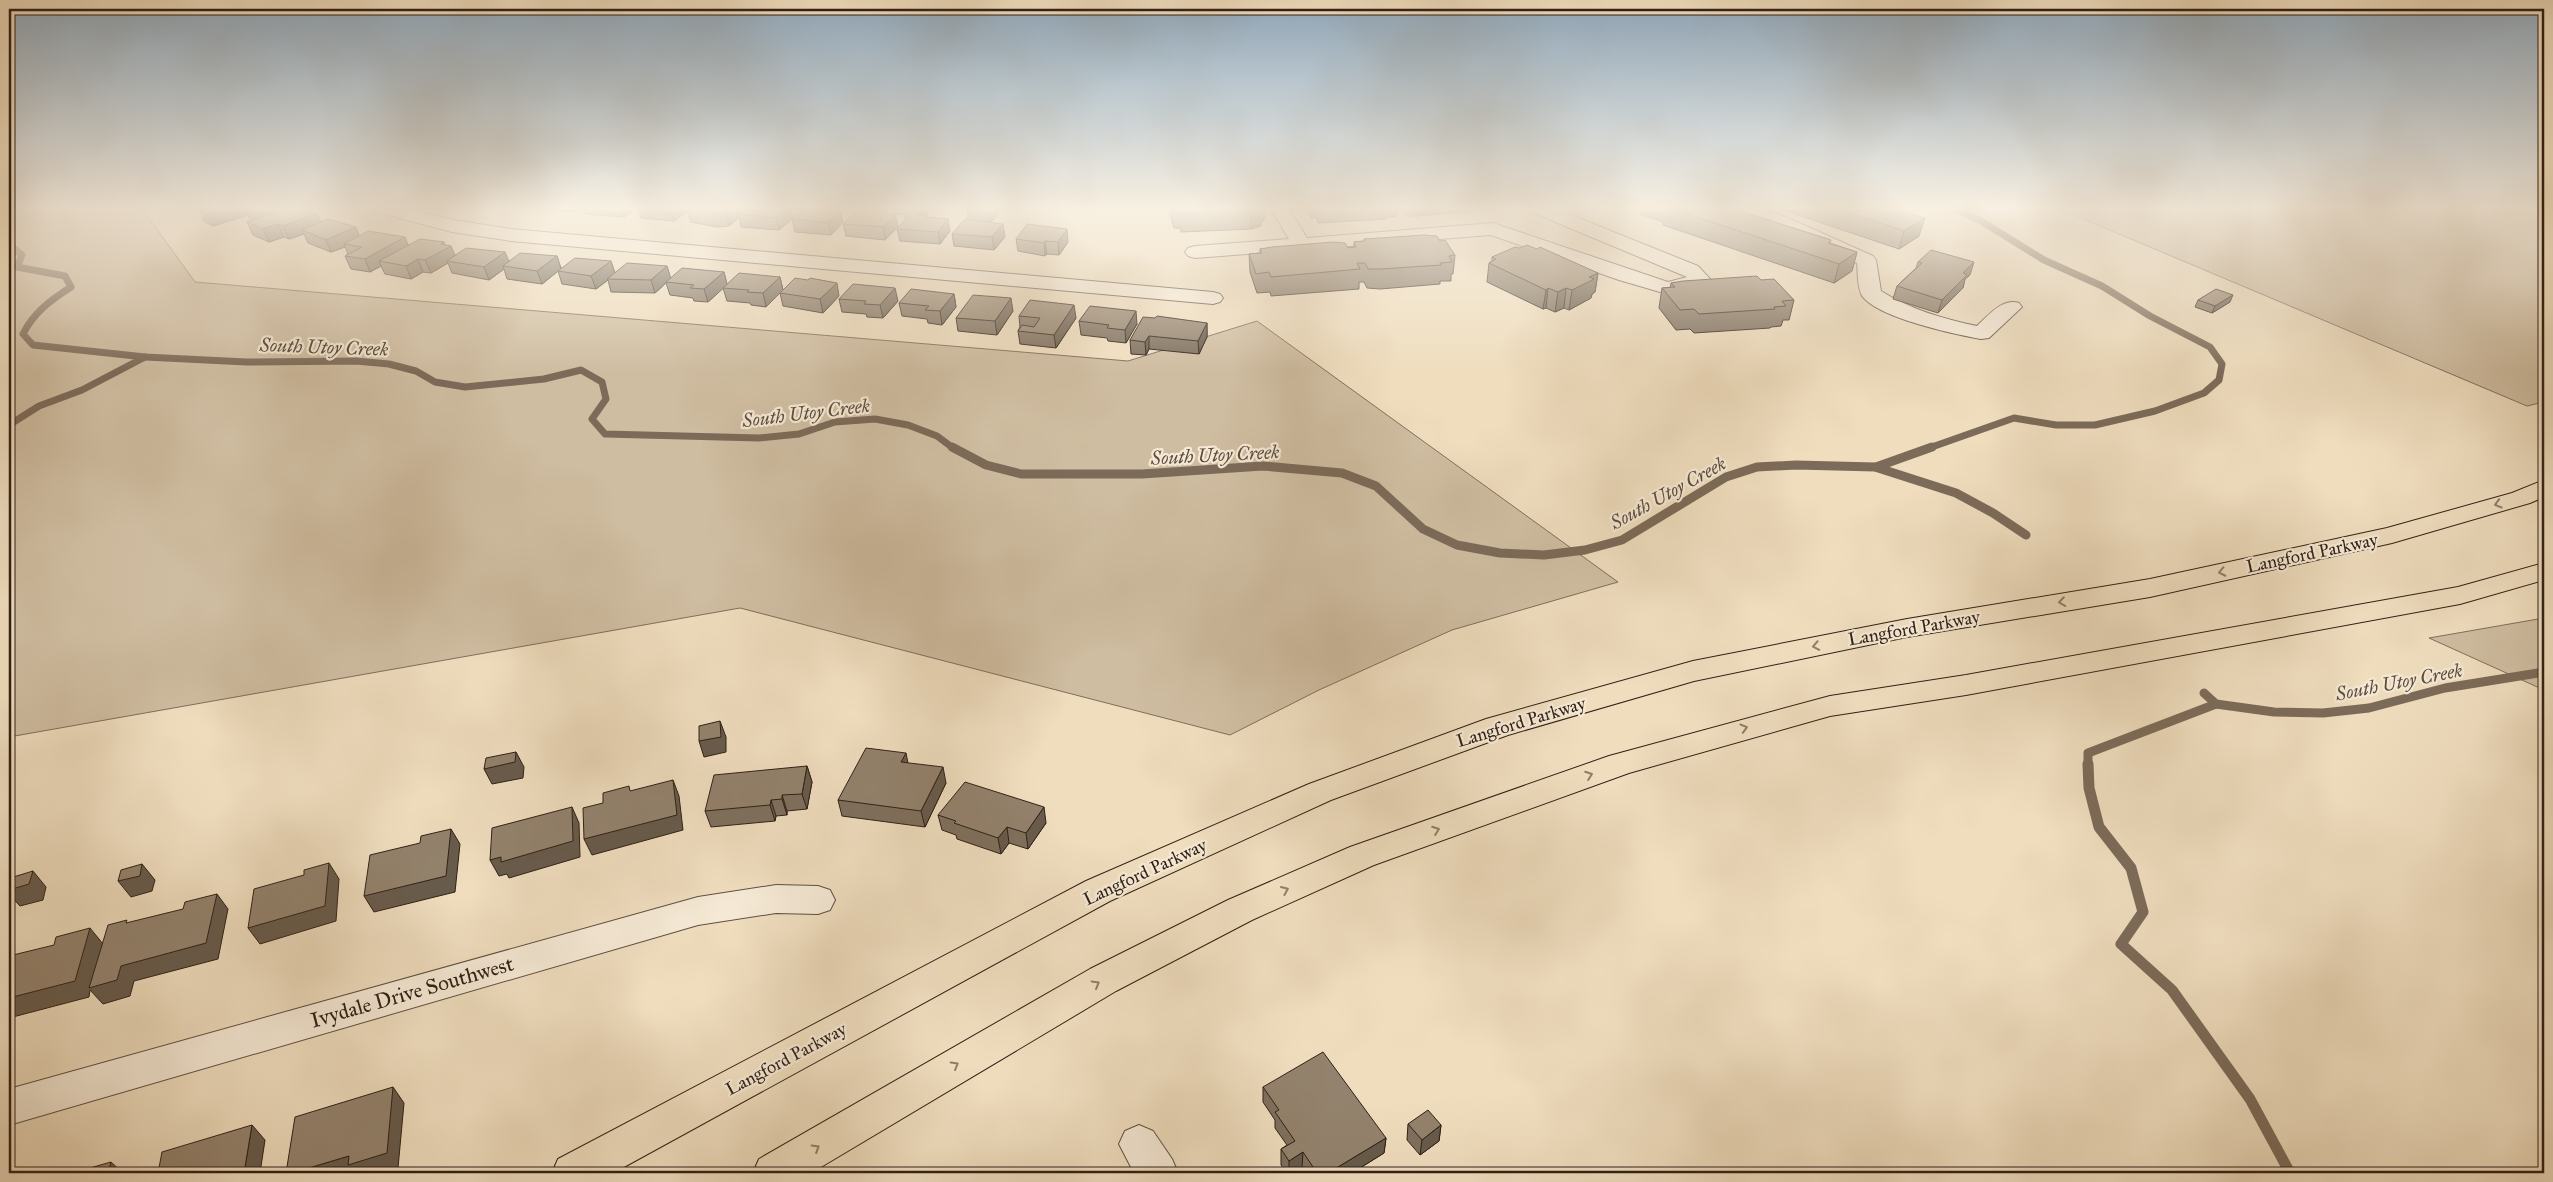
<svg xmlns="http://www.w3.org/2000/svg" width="2553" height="1182" viewBox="0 0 2553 1182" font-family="'IM FELL Great Primer',serif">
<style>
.green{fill:#cfbda1;stroke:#806e5c}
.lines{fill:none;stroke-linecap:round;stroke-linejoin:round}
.stream-far2{stroke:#7c6b59;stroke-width:7}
.stream-far1{stroke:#7c6b59;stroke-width:9}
.stream{stroke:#7c6b59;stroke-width:11}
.minor-casing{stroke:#604f40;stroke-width:2}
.highway-casing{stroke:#302016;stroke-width:2}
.minor{fill:#f5e9d5;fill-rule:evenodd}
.highway{fill:#efddbe;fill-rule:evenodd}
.wall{fill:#7e705e;stroke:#302016}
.shaded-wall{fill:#675b4c;stroke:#302016}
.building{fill:#93826d;stroke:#302016}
.oneway{stroke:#907e6a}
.labels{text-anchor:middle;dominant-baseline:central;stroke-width:4.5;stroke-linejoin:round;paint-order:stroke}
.street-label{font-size:18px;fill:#302016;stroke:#f5e9d5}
.water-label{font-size:19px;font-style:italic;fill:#5c4c3d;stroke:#f5e9d5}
.near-street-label{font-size:21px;fill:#302016;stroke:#f5e9d5}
</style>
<rect width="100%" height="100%" fill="#efddbe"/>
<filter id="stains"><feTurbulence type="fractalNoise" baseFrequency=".004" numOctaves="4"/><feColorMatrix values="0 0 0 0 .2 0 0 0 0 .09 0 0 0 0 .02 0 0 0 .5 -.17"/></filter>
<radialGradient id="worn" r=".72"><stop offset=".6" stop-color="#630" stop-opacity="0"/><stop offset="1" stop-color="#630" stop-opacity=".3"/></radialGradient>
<g class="green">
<polygon points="9,207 141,207 195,282 1128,361 1257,321 1618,582 1452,630 1319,690 1230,735 740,608 9,737"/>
<polygon points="2055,207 2544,207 2544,402 2527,406"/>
<polygon points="2544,618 2544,690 2429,638"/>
</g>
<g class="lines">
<g class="stream-far2">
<path d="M9 244 22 255 17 267 65 276 71 287C51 300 34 312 23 334L33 345 145 357 247 362 356 361 389 364 416 371 435 382 465 387 544 379 581 370 602 382 606 399 592 419 605 434 759 438 799 434 835 422 875 419 908 425 937 436 953 448"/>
<polyline points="9,425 39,406 82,390 145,357"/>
<polyline points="1929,448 2014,418 2056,425 2095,425 2155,411 2204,393 2219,380 2222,364 2210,347 2150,316 2102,286 2044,260 1981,221 1953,207"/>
</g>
<g class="stream-far1">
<polyline points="952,447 986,465 1021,474 1142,474 1263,466 1342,473 1376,486 1423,529 1457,545 1500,553 1544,555 1585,550 1622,540 1726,477 1757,467 1796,465 1875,467 1956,493 1993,513 2026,535"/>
<polyline points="1876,467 1932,447"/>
<polyline points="2204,693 2216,704 2274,712 2323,713 2369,708 2445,688 2544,672"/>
<polyline points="2088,765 2088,753 2216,704"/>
</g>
<polyline class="stream" points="2088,764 2089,788 2099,827 2131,868 2143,912 2121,944 2172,990 2250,1099 2290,1173"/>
<g class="minor-casing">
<g id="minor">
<polygon points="370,207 400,207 453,220 511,229 1213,292 1220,294 1223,298 1220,302 1213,304 511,241 452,232 373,211"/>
<polygon points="1270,207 1288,207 1307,238 1493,223 1668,282 1687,277 1529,211 1526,207 1551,207 1698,266 1711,280 1708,284 1667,294 1619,280 1491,235 1195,258 1188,256 1185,252 1188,248 1195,246 1289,239"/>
<path d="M1728 207H1755L1786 217 1873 256 1876 260 1881 291C1910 309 1943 319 1977 326 1989 315 2002 298 2019 303L2022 307 1989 338 1981 339C1953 334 1880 318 1863 297 1857 290 1858 272 1857 263L1772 225 1731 211Z"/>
<polygon points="776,885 818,886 830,890 835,900 830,910 818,914 776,913 698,925 9,1125 9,1089 698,897"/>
<polygon points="1139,1125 1153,1131 1172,1159 1178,1173 1134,1173 1119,1144 1125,1131"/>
</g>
</g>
<g class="highway-casing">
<g id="highway">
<polygon points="2544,480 2544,497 2530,503 2392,543 2150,597 1907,637 1694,681 1508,735 1331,800 1110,901 613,1173 552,1173 558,1159 1086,881 1309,784 1486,719 1693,661 1907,619 2150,579 2387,528 2512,493"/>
<polygon points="2544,563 2544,580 2460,604 1966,695 1830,716 1629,773 1374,865 1252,920 1116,991 811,1173 753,1173 759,1159 1090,969 1228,900 1350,847 1609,756 1830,696 1966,675 2458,587"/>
</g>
</g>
<use href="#minor" class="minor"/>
<use href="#highway" class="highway"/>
</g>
<g class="wall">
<polygon points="209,207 290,207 321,222 359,236 408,245 444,242 445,245 455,255 509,261 557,256 561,268 611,261 615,273 667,266 670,278 724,272 727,284 780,277 783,290 766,307 751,305 750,303 727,301 723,288 708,302 694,301 693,298 670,295 666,283 655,293 611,292 608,280 596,289 562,284 558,271 542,284 507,279 504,269 489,280 452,273 448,263 431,273 423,272 411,279 385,274 381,266 370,272 351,269 345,256 348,254 345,247 331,252 308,243 304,234 289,239 284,237 269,242 253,235 247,222 251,221 250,220 248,215 213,226 205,222 199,210"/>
<polygon points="537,207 581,207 574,212 537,209"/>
<polygon points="584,207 637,207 624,217 586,214"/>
<polygon points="637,207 744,207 744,209 747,207 790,207 793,218 779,230 741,227 739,217 729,226 717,227 691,222 687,211 674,221 641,218"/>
<polygon points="892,207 927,207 928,218 950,231 940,244 900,241 897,229 906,219 905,215 894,214"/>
<polygon points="968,207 999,213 991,222 1005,237 994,250 954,246 952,234 968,219 967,209"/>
<polygon points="1170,207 1264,207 1264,221 1261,221 1261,226 1251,229 1181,232 1180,228 1174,228 1170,214"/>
<polygon points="1305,207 1484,207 1484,210 1416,216 1405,216 1403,211 1397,212 1397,216 1386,217 1386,219 1318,223 1316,217 1311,218"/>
<polygon points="1641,207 1727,207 1831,240 1830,243 1857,252 1852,271 1834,283 1663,225 1663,222 1640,214"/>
<polygon points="1774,207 1893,207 1893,208 1919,236 1899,249"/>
<polygon points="840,210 843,222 831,235 795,232 792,219"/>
<polygon points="886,212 887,214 895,215 898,227 885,240 846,236 843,224"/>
<polygon points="1016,239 1068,242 1059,255 1047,254 1045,256 1018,251"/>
<polygon points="1364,239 1440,241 1455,255 1453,274 1451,274 1451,281 1440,281 1440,284 1380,289 1367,288 1364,282 1359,282 1359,289 1271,296 1270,292 1257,293 1250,272 1249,254 1260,253 1260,249 1354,247 1354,242 1364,241"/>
<polygon points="1492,257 1598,273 1595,292 1592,294 1591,298 1569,310 1564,308 1555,312 1546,308 1543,309 1487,282 1489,263 1492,261"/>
<polygon points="1918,262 1970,275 1965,279 1963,288 1938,313 1893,299 1897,286 1916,268"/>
<polygon points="1761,280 1794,300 1789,320 1783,320 1781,326 1771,327 1770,328 1694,333 1690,329 1676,330 1659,308 1662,288 1670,288 1671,283"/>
<polygon points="780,293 839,296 823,313 783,306"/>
<polygon points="954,294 956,307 942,325 928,323 927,319 902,316 899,303"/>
<polygon points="839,299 898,301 883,318 867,317 866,314 842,312"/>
<polygon points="2198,300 2230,302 2212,313 2195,307"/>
<polygon points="1013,311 997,335 958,331 956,318"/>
<polygon points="1019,316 1076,318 1056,348 1020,344 1018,331 1020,327"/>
<polygon points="1079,321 1137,324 1126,343 1108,341 1107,338 1081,335"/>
<polygon points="1207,323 1207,337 1199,354 1149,349 1146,355 1131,354 1130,340"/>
<polygon points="807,766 812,782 807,809 787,811 787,815 776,816 775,821 711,827 705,811"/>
<polygon points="946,783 925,827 842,816 838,800"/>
<polygon points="938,815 1046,823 1028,849 1009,843 1001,854 957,839 956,835 942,830"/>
<polygon points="1263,1087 1386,1138 1384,1153 1352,1173 1306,1173 1302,1167 1293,1173 1287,1173 1281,1165 1281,1149 1287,1145 1275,1128 1275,1120 1263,1102"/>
<polygon points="1408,1124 1441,1125 1439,1141 1420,1155 1407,1140"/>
</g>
<g class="shaded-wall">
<polygon points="229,207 244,207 248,215 213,226 207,214"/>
<polygon points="267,207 290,207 292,212 258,224 252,212"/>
<polygon points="572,207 581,207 574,212"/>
<polygon points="621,207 637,207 624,217"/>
<polygon points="673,207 693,207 687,210 687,211 674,221 670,209"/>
<polygon points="733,207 744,207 745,212 738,214 739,217 729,226 726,213"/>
<polygon points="784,207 790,207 793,218 779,230 776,218"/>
<polygon points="925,207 927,207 928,218 926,220 918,215"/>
<polygon points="992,207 998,207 999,213 990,223 989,211"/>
<polygon points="1260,207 1264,207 1264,221 1261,221 1261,226 1251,229 1251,211"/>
<polygon points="1416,207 1484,207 1484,210 1416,216"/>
<polygon points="1628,207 1635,207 1628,209"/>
<polygon points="840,210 843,222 831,235 828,223"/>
<polygon points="885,210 888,222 895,215 898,227 885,240 883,227 883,212"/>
<polygon points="317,214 323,227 302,230 304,234 289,239 283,226"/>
<polygon points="1925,218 1919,236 1899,249 1904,231"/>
<polygon points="948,219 950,231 940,244 938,232"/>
<polygon points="278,224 284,237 269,242 263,229"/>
<polygon points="1003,224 1005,237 994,250 992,237"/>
<polygon points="356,227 361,240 344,244 345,247 331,252 326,240"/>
<polygon points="1067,229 1068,242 1059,255 1058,242"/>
<polygon points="405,237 410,250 379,261 381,266 370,272 365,259"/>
<polygon points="1045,241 1047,254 1045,256 1044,243"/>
<polygon points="444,242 446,249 451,246 456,258 447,261 448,263 431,273 425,260 441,244"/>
<polygon points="505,252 510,264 503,266 504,269 489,280 484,267"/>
<polygon points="1857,252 1852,271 1834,283 1839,264"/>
<polygon points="557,256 561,269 542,284 537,271"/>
<polygon points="418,259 423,272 411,279 406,266"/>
<polygon points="611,261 615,274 607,279 608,280 596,289 591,276"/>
<polygon points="1974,262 1970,275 1965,279 1963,288 1938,313 1942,300 1963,273"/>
<polygon points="667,266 671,279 666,282 666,283 655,293 651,280"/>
<polygon points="724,272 727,285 708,302 704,289"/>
<polygon points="1598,273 1595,292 1592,294 1591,298 1569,310 1572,290 1589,277"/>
<polygon points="780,277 783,290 766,307 763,293"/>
<polygon points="837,283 839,296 823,313 820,299"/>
<polygon points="895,288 898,301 883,318 880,305"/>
<polygon points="1548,288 1546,308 1543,309 1546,290"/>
<polygon points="1566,288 1564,308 1555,312 1558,292"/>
<polygon points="954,294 956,307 942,325 940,311"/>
<polygon points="2233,295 2230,302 2212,313 2215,306"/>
<polygon points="1011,298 1013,311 997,335 995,321"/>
<polygon points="1074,305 1076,318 1056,348 1054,335"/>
<polygon points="1136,311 1137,324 1126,343 1125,330"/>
<polygon points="1207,323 1207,337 1199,354 1198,341"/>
<polygon points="1149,336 1149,349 1146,355 1145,342"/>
<polygon points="720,721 726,737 726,752 704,757 699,741"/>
<polygon points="516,752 524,767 523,778 492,784 484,769"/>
<polygon points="906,753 909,768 901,762"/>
<polygon points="807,766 812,782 807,809 802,794"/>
<polygon points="943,767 946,783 925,827 921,811"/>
<polygon points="673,780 679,796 683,830 592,855 584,839"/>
<polygon points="782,795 787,811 787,815 782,799"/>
<polygon points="771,800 776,816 775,821 770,805"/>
<polygon points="572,807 579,823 580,857 509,878 507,874 499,876 490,860"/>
<polygon points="1044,807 1046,823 1028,849 1026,833"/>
<polygon points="1007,827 1009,843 1001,854 998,838"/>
<polygon points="451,829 460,844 455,892 374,912 364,896"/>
<polygon points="329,863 339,879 336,921 260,944 248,928"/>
<polygon points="142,864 155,880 152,891 131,897 118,881"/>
<polygon points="33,871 46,887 43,900 20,906 9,894 9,890"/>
<polygon points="217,894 228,909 218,959 134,981 130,996 103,1004 90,990 89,997 9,1018 9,998 90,928 121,966"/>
<polygon points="393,1087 404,1103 398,1168 383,1173 292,1173 349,1156"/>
<polygon points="252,1125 265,1140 260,1173 244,1173"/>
<polygon points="1441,1125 1439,1141 1420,1155 1422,1140"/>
<polygon points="1386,1138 1384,1153 1352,1173 1328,1173"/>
<polygon points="1303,1152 1302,1167 1293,1173 1289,1173 1289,1161"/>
<polygon points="111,1162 123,1173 108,1173"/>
</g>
<g class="building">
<polygon points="209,207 229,207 207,214 199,210"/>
<polygon points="247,207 267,207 252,212 244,208"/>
<polygon points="291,207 299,207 317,214 283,226 278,224 263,229 247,222"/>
<polygon points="652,207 673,207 670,209"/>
<polygon points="691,207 733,207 726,213 714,214 687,210"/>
<polygon points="747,207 789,207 776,218 738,214"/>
<polygon points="805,207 812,207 840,210 828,223 792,219"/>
<polygon points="911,207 925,207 918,215 925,215 924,217 948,219 938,232 897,229 910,214 905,214"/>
<polygon points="968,207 992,207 989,211 967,209"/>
<polygon points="1172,207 1261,207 1261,208 1251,211 1180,214 1179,209 1173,210"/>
<polygon points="1666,207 1727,207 1831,240 1828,243 1857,252 1839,264"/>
<polygon points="1832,207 1890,207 1925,218 1904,231"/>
<polygon points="858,210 885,210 883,212 887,212 885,214 895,215 883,227 843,224"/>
<polygon points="328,219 356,227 326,240 302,230"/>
<polygon points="965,219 1003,224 992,237 952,234"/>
<polygon points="1027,224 1067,229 1058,242 1045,241 1044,243 1016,239"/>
<polygon points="368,231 405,237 365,259 345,256 362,247 344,244"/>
<polygon points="1424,235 1437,236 1440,241 1445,240 1455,255 1449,256 1452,262 1440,263 1441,265 1381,269 1368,269 1365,263 1357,263 1360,269 1271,277 1269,272 1256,274 1249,254 1262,253 1260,249 1272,247 1333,242 1345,243 1348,248 1356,247 1354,242 1365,241 1364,239"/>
<polygon points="420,239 444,242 441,244 451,246 425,260 418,259 406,266 379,261"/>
<polygon points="1527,245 1537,249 1540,247 1598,273 1589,277 1594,279 1572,290 1566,288 1558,292 1548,288 1546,290 1489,263 1496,259 1492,257 1515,247 1519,248"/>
<polygon points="466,248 505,252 484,267 447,261"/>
<polygon points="1931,250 1974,262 1963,273 1967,275 1942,300 1897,286 1922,263 1918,262"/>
<polygon points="520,253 557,256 537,271 503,266"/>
<polygon points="575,258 611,261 591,276 558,271"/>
<polygon points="627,263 667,266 651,280 607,279"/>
<polygon points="682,268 724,272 704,289 690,288 694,285 666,282"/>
<polygon points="739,273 780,277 763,293 747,292 749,290 723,288"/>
<polygon points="1757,276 1761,280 1774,279 1794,300 1782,301 1786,306 1774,307 1775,309 1699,314 1694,309 1680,310 1662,288 1675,287 1671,283 1683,281"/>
<polygon points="795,278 808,280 810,278 837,283 820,299 780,293"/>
<polygon points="853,284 895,288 880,305 864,304 866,301 839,299"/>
<polygon points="911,289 954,294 940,311 925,310 929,306 899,303"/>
<polygon points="2216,289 2233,295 2215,306 2198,300"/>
<polygon points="973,295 1011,298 995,321 956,318"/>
<polygon points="1030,300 1074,305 1054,335 1018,331 1022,325 1034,327 1040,318 1019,316"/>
<polygon points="1090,306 1136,311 1125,330 1107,328 1109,325 1079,321"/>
<polygon points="1157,316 1207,323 1198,341 1149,336 1145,342 1130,340 1143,317 1155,318"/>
<polygon points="720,721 721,737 699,741 699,726"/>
<polygon points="866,748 906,753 901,762 943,767 921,811 838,800"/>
<polygon points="516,752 515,762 484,769 486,758"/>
<polygon points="807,766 802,794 782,795 782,799 771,800 770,805 705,811 714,775"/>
<polygon points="673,780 677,815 584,839 583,808 603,803 603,793 629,786 630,791"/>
<polygon points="965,782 1044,807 1026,833 1007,827 998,838 954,823 956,821 938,815"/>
<polygon points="572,807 573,841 501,862 501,857 490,860 492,828"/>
<polygon points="451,829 446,876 364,896 370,855 420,843 421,836"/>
<polygon points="329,863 325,906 248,928 254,889 304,875 304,870"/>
<polygon points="142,864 140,876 118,881 121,870"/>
<polygon points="33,871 29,884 9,890 9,881 10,878"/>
<polygon points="217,894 206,943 121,966 117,980 89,988 108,925 127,920 126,923 183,909 185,902"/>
<polygon points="90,928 75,981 9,998 9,956 54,945 56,937"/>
<polygon points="1323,1052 1386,1138 1328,1173 1317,1173 1303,1152 1289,1161 1281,1149 1295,1141 1275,1112 1279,1110 1263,1087"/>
<polygon points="393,1087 387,1153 348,1165 349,1156 292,1173 286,1173 295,1117"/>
<polygon points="1428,1110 1441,1125 1422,1140 1408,1124"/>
<polygon points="252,1125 244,1173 158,1173 162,1152"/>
<polygon points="111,1162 108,1173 72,1173"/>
</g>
<defs><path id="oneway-chevron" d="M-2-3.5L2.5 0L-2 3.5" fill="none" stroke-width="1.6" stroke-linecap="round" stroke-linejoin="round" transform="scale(1.25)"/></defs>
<g class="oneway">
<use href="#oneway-chevron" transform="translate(2498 504) rotate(164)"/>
<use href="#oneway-chevron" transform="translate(2222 572) rotate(168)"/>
<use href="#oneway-chevron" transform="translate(2062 602) rotate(171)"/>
<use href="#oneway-chevron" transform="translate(1816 646) rotate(169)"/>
<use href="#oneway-chevron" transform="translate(1744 728) rotate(-16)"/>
<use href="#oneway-chevron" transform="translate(1589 775) rotate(-20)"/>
<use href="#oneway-chevron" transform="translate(1436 830) rotate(-20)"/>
<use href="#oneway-chevron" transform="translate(1285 890) rotate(-23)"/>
<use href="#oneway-chevron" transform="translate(1096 984) rotate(-30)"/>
<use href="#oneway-chevron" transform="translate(955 1065) rotate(-30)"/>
<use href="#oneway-chevron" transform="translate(816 1148) rotate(-31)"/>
</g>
<linearGradient id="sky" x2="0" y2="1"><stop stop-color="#91abc0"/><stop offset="0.56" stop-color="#f8f0e2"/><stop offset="1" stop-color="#f8f0e2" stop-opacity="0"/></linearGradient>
<rect width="2553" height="372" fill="url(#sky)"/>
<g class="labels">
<g class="street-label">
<text transform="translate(2312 553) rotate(-12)">Langford Parkway</text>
<text transform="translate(1914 628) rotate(-10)">Langford Parkway</text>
<text transform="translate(1521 722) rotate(-17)">Langford Parkway</text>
<text transform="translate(1145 872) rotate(-25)">Langford Parkway</text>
<text transform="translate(786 1059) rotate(-28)">Langford Parkway</text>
</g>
<g class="water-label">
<text transform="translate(324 347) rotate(2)">South Utoy Creek</text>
<text transform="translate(806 413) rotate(-7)">South Utoy Creek</text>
<text transform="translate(1215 455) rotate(-3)">South Utoy Creek</text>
<text transform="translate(1668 493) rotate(-29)">South Utoy Creek</text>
<text transform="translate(2399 682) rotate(-11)">South Utoy Creek</text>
</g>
<g class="near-street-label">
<text transform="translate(412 992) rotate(-16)">Ivydale Drive Southwest</text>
</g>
</g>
<rect width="2553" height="1182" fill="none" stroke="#efddbe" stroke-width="30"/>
<rect x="10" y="10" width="2533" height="1162" fill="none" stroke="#302016" stroke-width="2.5"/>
<rect x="15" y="15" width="2523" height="1152" fill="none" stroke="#302016"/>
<rect width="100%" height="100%" filter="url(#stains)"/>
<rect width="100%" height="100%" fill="url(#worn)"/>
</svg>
